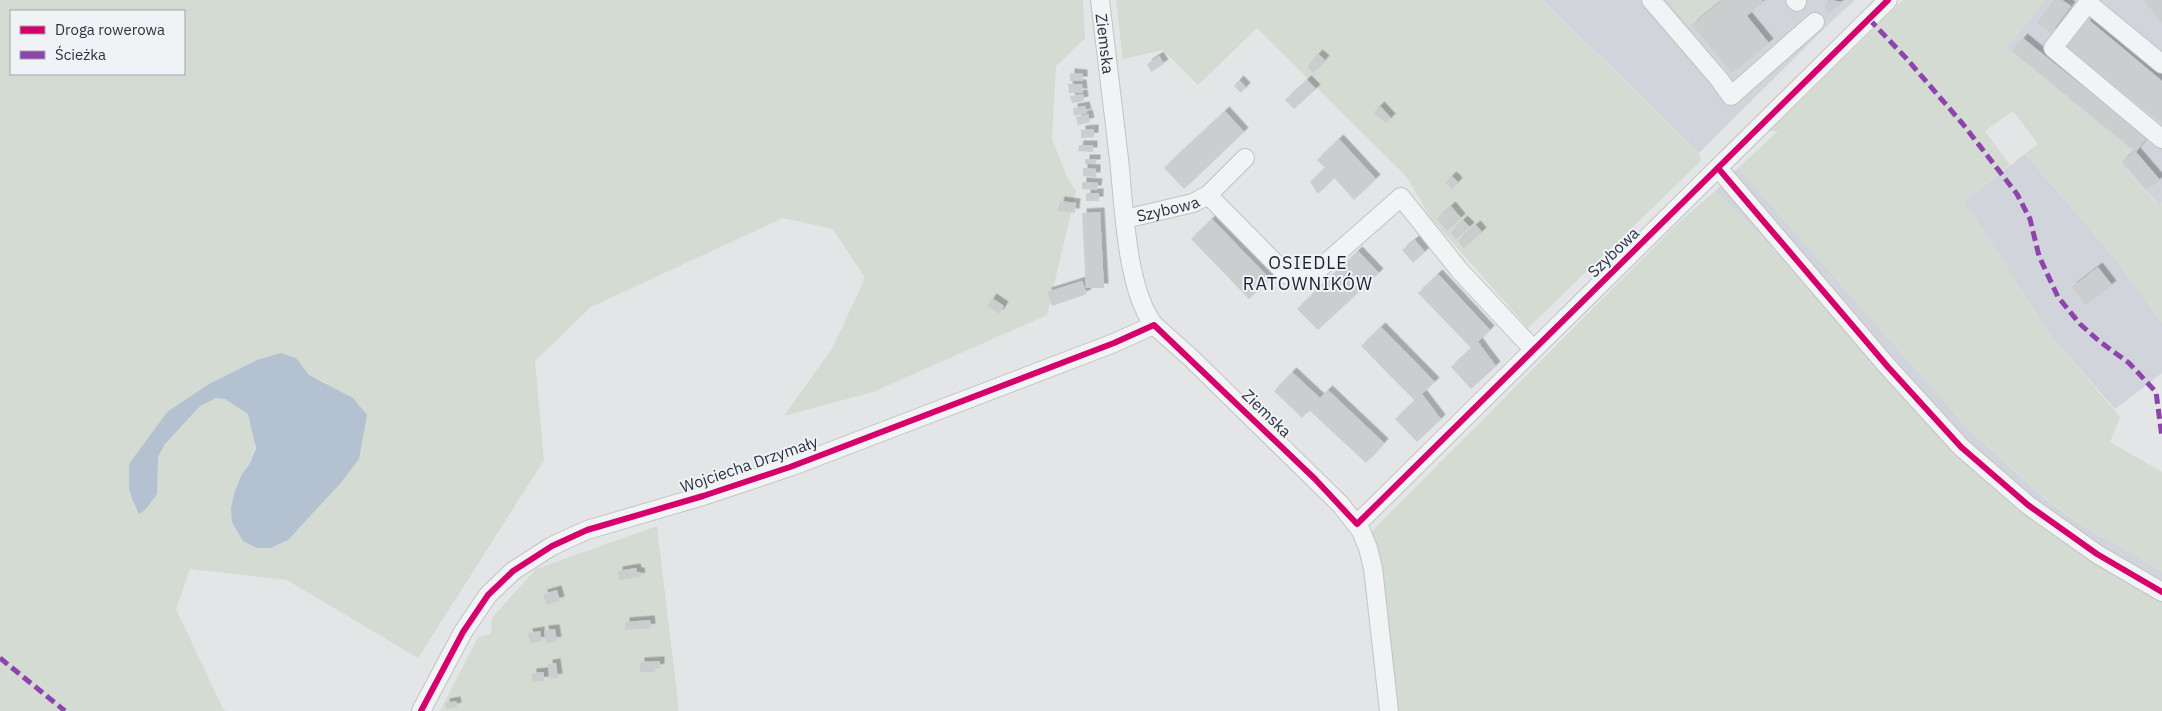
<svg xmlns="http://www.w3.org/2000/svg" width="2162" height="711" viewBox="0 0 2162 711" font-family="'IBM Plex Sans',sans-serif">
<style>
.built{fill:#d1d4da}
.green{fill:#d3dbd3;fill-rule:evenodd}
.water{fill:#b3c1d0}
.building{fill:#cbcdcf;filter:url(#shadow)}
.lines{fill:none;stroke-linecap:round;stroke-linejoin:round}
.minor-casing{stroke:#c1c3c5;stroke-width:20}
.minor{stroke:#f1f3f4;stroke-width:18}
.quiet{stroke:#8e44ad;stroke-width:5;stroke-dasharray:10 5;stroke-linecap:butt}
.cycleway-casing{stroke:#f0f3f6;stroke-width:9}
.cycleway{stroke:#d6006c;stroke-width:6}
.labels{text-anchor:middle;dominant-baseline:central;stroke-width:4;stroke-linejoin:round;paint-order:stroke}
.street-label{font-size:16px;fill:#2a313f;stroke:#f0f3f6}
.neighbourhood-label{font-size:18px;letter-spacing:1px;fill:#1c2330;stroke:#f0f3f6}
</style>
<defs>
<filter id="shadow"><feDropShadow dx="4.5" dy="-4.5" stdDeviation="0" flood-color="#0004"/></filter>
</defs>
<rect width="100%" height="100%" fill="#e3e5e7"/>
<g class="built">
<polygon points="1543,0 1855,0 1834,19 1699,153"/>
<polygon points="2045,0 2162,0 2162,202 2159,205 2120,162 2132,151 2007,48"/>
<polygon points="2025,154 2113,256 2162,323 2162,373 2115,409 2052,337 1979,224 1963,202"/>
<polygon points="1738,168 1971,432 2049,502 2086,528 2162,571 2162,601 2151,594 1923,413 1766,240 1715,191"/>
</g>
<g class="green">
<path d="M0 0H1083L1085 38 1056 66 1052 139 1068 179 1076 191 1047 315 873 392 784 416 833 347 865 278 833 229 783 218 591 307 535 361 544 460 418 658 287 580 190 569 176 609 223 709 226 711H0ZM11 11H184V74H11ZM296 358 309 375 327 383 339 485 288 540 242 474C258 453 258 438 248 414 240 408 228 397 217 398 196 400 167 440 158 457L129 464 167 412Z"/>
<polygon points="1116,0 1543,0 1699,154 1701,161 1528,328 1430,217 1407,177 1257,28 1198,85 1163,50 1123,59"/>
<polygon points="1667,0 1722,0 1688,27"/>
<polygon points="1903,0 2045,0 2007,48 2133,151 2120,162 2158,205 2162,202 2162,323 2113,256 2025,154 2038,144 2013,111 1985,131 2010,165 1963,202 1979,224 2052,337 2120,417 2110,442 2162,472 2162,571 2086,528 2049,501 1971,432 1738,168 1778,131 1769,131"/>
<polygon points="1715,191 1766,240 1923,413 2151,594 2162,601 2162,711 1395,711 1372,531 1674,227"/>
<polygon points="657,526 679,711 440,711 478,637 491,634 492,618 536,569"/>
</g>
<polygon class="water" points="281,353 296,358 309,375 353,398 367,415 359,459 339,485 288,540 270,548 257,548 243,541 232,522 231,508 235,491 242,474 250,463 256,448 248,414 225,399 216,398 200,406 165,444 158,457 157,494 146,509 139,514 133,501 129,489 129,464 167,412 209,384 257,360"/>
<g class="building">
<polygon points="1722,0 1762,0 1763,2 1747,16 1769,43 1732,73 1692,25"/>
<polygon points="1831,0 1842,2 1829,13 1823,7"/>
<polygon points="2054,0 2062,0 2071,6 2051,33 2037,23"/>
<polygon points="2145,0 2162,0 2162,23 2144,1"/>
<polygon points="2089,20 2162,81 2162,124 2067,47"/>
<polygon points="2023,38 2147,138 2136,152 2160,180 2147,190 2122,162 2135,151 2012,51"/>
<polygon points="1318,54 1325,60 1313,73 1307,67"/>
<polygon points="1159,56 1164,64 1151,72 1147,64"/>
<polygon points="1070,73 1083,74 1083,81 1070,81"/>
<polygon points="1239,80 1246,87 1241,93 1234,86"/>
<polygon points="1307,80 1316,89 1294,109 1285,100"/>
<polygon points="1068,84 1082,84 1083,93 1069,93"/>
<polygon points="1083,94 1084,101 1072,103 1070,96"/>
<polygon points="1085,106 1087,113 1074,116 1073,108"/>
<polygon points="1380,106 1391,118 1386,123 1373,113"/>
<polygon points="1225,111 1244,132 1184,189 1164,168"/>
<polygon points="1088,114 1090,122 1078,125 1076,117"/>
<polygon points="1094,129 1094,137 1081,138 1081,130"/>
<polygon points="1339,139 1376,179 1354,200 1334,178 1318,194 1310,182 1325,168 1317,160"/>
<polygon points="1079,145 1093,145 1093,152 1078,151"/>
<rect x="1085" y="159" width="11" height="5"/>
<polygon points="1083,168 1096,169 1096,177 1083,176"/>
<polygon points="1452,176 1458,182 1452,189 1445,183"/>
<polygon points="1082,182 1098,183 1097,190 1082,189"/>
<rect x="1086" y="193" width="13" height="8"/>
<polygon points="1060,201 1076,203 1075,213 1058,211"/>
<polygon points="1451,206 1461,218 1447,231 1437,219"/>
<polygon points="1100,212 1104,288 1086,288 1082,213"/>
<polygon points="1212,219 1270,279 1249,299 1191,239"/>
<polygon points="1463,220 1470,227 1456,239 1450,233"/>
<polygon points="1476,225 1482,232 1464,248 1458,241"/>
<polygon points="1415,240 1425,252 1413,263 1402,250"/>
<polygon points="1358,251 1379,273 1318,330 1297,309"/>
<polygon points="2098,267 2112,285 2086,305 2072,287"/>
<polygon points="1438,274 1490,330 1478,342 1496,366 1471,389 1451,367 1471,348 1418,293"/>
<polygon points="1082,281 1087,294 1052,306 1047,292"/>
<polygon points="992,298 1004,306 999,314 987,306"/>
<polygon points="1381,327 1435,382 1422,394 1441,419 1417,442 1395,419 1415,401 1361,346"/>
<polygon points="1292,372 1320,398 1328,390 1384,443 1366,463 1309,410 1302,418 1274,391"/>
<polygon points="636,568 637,572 640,572 641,577 619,580 618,571"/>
<polygon points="557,590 560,601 546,605 543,594"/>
<polygon points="650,620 651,628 625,630 625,622"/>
<polygon points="555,629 557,641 546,643 544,630"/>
<polygon points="540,631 542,641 530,643 528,633"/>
<polygon points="660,661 660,668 655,669 655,672 640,672 640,662"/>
<polygon points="556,663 558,678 550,679 548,664"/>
<polygon points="544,672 544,681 532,682 532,673"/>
<polygon points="456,701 457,707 446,709 445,703"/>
</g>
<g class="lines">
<g class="minor-casing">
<g id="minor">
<path id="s1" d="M1100 0C1106 53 1113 106 1119 159 1124 205 1126 289 1154 325L1191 358 1341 505 1361 531 1368 548 1373 568 1389 711"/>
<polyline points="1651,0 1719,79 1731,96 1815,22"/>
<polyline points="1795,0 1797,2"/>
<polyline points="2088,0 2088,3 2162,64"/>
<polyline points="2088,3 2053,48 2162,139"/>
<polyline points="1718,168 1888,367 1961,447 2028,505 2097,554 2162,592"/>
<polyline points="1208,195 1245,158"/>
<path id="s2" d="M1125 219 1193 203 1208 195 1286 274 1298 279 1310 277 1401 197 1460 271 1533 349"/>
<polyline points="1357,524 1888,0"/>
<polyline points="421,711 463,632 488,595 513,571 552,546 587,530 703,496 790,467 1114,343 1154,325"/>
</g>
</g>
<use href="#minor" class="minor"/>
<g class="quiet">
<polyline points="1869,19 1906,58 1962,123 2017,194 2030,219 2039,256 2058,297 2080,324 2099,341 2129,363 2156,392 2162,437"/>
<polyline points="0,658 65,711"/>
</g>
<g class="cycleway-casing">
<g id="cycleway">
<polyline points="1718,168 1888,367 1961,447 2028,505 2097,554 2162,592"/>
<polyline points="421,711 463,632 488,595 513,571 552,546 587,530 703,496 790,467 1114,343 1154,325 1315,479 1357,524 1888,0"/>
</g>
</g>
<use href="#cycleway" class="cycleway"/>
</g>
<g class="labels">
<g class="street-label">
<text stroke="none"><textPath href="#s1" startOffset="44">Ziemska</textPath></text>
<text stroke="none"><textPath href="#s2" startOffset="44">Szybowa</textPath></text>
<text transform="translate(1613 252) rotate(-44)">Szybowa</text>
<text transform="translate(1267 413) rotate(44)">Ziemska</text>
<text transform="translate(749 464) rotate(-19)">Wojciecha Drzymały</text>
</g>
<g class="neighbourhood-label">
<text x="1308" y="262">OSIEDLE<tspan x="1308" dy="21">RATOWNIKÓW</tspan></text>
</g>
</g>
<rect x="10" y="10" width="175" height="65" fill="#f0f3f6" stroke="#a1a5ad"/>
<rect x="20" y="26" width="25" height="8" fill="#d6006c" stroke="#a1a5ad"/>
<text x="55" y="35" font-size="15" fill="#2a313f">Droga rowerowa</text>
<rect x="20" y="51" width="25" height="8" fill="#8e44ad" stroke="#a1a5ad"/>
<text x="55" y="60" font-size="15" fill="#2a313f">Ścieżka</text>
</svg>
